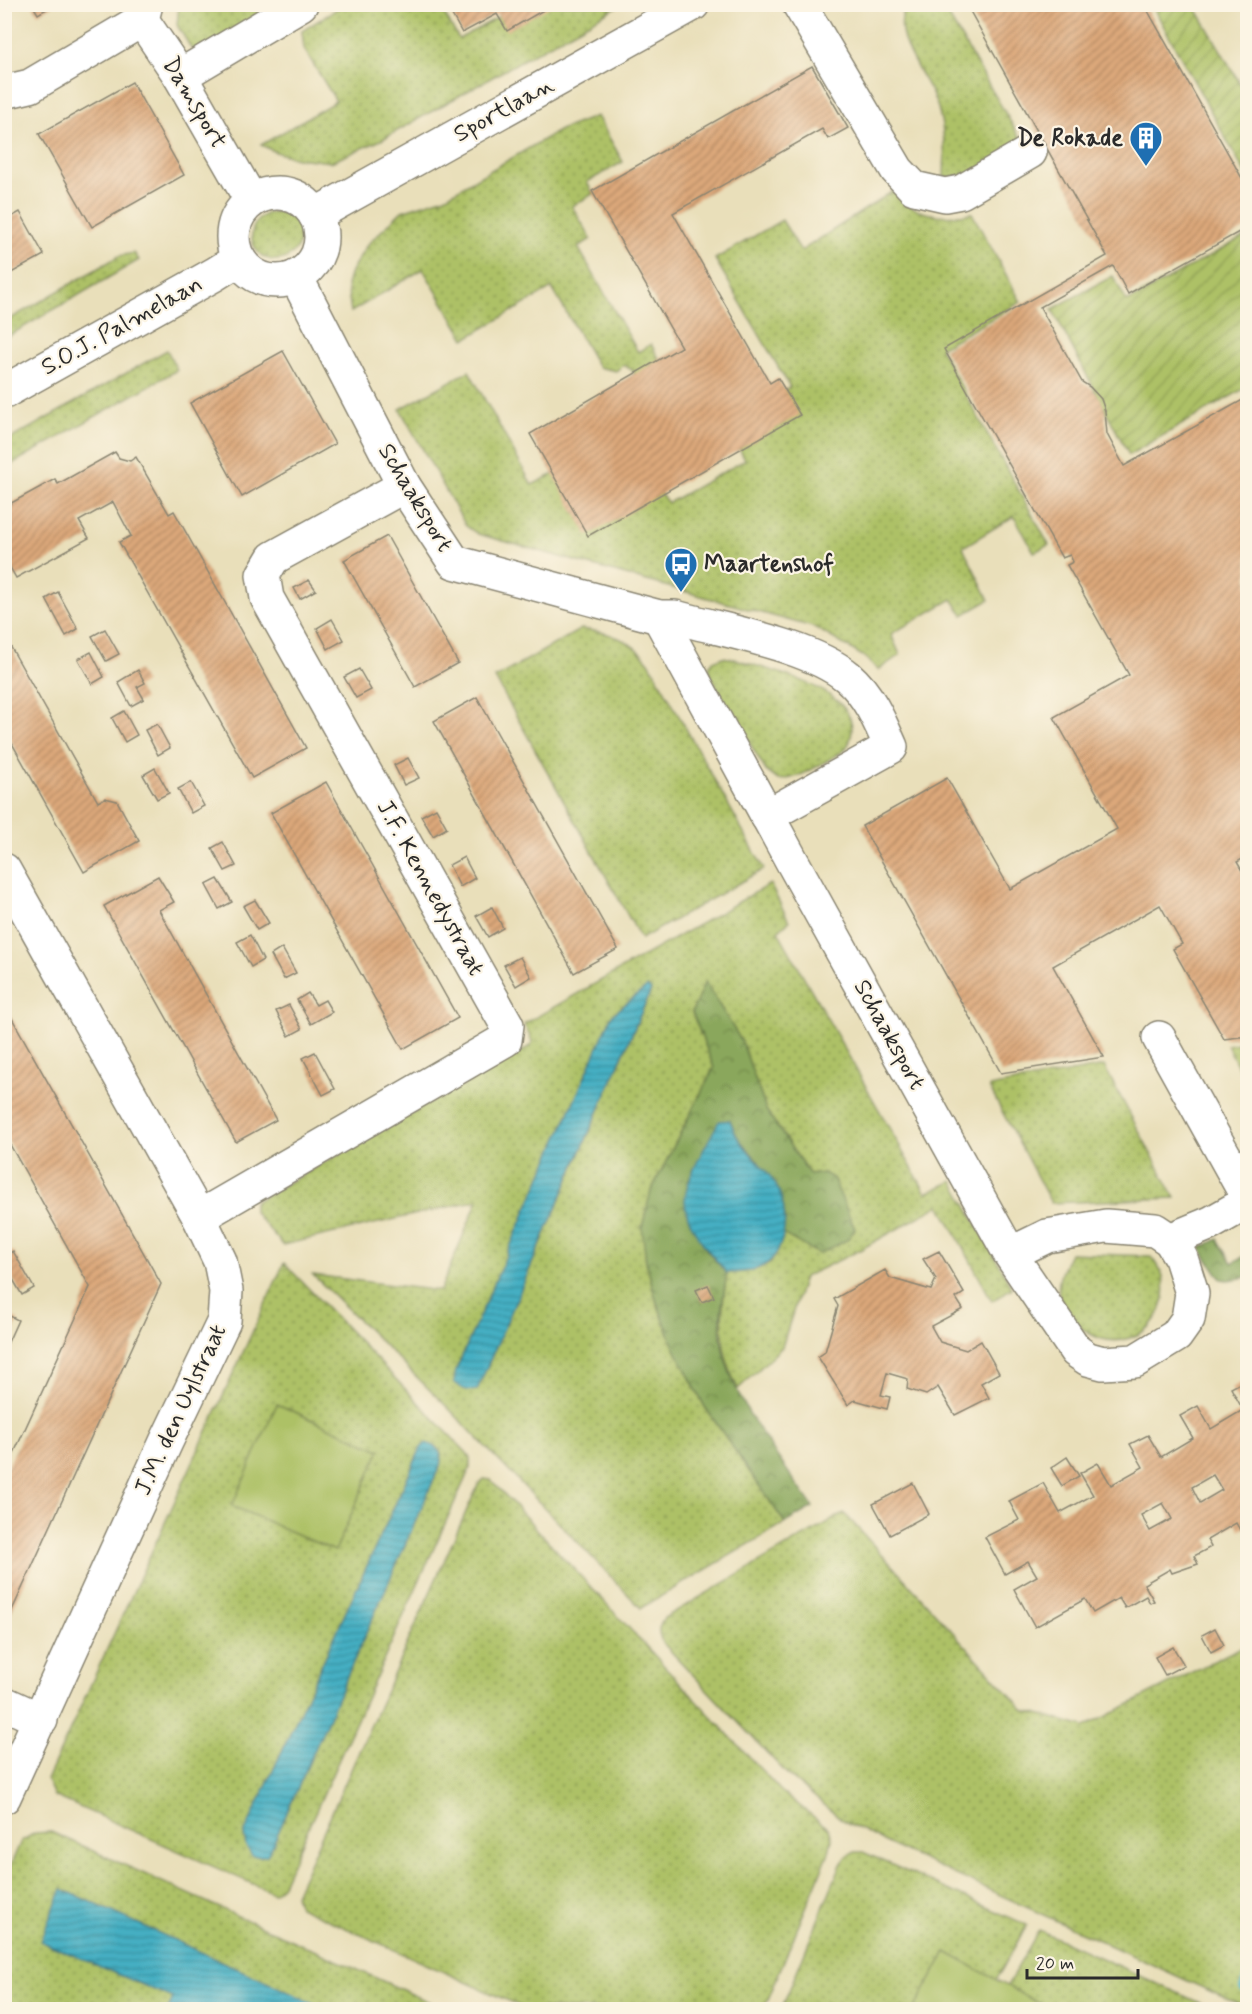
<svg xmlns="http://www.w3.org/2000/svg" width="1252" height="2014" viewBox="0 0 1252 2014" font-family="Mynerve,sans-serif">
  <defs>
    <pattern id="grass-dots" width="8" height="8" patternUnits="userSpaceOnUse" patternTransform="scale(1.5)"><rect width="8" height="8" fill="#adc166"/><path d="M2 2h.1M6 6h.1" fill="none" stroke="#8d9d54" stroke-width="1.8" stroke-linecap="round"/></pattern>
    <pattern id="forest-crowns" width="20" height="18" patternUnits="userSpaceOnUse" patternTransform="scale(1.5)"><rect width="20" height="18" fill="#8aa75b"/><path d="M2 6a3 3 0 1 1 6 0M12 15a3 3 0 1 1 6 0" fill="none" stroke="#71884b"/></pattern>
    <pattern id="garden-furrows" width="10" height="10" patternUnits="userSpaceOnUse" patternTransform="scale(1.5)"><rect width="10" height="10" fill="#adc166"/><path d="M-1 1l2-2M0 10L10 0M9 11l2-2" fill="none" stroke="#8d9d54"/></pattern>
    <pattern id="water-rules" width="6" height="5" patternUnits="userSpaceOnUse" patternTransform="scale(1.5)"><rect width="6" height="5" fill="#44afc3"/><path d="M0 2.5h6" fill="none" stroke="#398f9f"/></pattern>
    <pattern id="building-hatch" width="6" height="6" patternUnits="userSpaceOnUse" patternTransform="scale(1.5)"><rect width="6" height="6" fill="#dca87a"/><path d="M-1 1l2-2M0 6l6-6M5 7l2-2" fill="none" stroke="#b38964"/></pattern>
  </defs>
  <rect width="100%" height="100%" fill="#fcf5e5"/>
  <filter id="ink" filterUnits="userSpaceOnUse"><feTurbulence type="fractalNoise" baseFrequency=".0167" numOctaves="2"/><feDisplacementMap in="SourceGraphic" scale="12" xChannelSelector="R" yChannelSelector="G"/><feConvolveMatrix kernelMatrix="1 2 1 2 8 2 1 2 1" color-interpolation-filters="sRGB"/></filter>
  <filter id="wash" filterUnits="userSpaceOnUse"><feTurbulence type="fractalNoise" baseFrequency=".008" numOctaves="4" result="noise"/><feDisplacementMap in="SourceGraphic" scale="24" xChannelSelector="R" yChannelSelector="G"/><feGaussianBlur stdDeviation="1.35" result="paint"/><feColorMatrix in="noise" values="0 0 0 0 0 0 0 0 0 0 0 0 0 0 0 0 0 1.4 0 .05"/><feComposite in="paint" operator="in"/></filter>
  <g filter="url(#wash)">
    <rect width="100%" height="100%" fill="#e9dfba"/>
    <g fill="url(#grass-dots)" stroke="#6c7648" stroke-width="1.5" fill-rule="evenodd">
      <path d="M179,5H279L198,52L191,48L177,25Z"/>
      <path d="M343,5H439L459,39L520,5H620L381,140L331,162L297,158L278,153L261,145L336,101L304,49L302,31Z"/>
      <path d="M906,5H942L1023,143L975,174L944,178C945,153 945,132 938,108C928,76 888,40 906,5Z"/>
      <path d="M597,116L623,162L587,182L593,194L572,206L591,239L578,247L638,352L651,344L694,423L670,436L632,370L624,365L616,371L598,367L552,288L465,339L423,269L351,312L347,285L351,271L367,245L402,211L445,197L560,130Z"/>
      <path d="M896,189C909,217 945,219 972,213L1021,302L940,348L1049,545L1034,552L1014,516L963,547L989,600L963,615L952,599L891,634L900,655L878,670L866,658L816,628L478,534L466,526L400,409L469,371L532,485L554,474L661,494L668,503L745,460L734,438L747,411L790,387L715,259L782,220L801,251Z"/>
      <circle cx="276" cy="236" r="24"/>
      <path d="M134,253L139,260L5,338V322L119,256Z"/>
      <path d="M167,350L177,370L5,468V442Z"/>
      <path d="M581,629C609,632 631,639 649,662L764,869L641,939L495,678Z"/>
      <path d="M723,657L735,659C767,670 852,687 852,729C851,742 848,749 837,755C817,766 800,779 778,780L766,771L711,677L709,667L713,661Z"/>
      <path d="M770,884L789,921L778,931L926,1193L953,1181L1012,1288L992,1301L940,1205L856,1252L804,1277L782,1347L738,1389C718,1350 720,1315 727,1273C744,1273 769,1270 777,1253C780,1248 781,1240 783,1234L819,1254L824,1173L810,1175L766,1110L742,1042L705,982L692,1012L714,1067L651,1191L646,1261L656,1300L674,1347L705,1407L785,1523L641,1608L451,1411L313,1275L440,1291L478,1200L283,1245L254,1212V1202L531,1046L532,1041L524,1024ZM647,987L651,991L477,1390L455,1382L456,1370L612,1015Z"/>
      <path d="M1247,1041H1248L1247,1084L1227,1045Z"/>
      <path d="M1104,1066L1175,1198L1051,1203L989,1087Z"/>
      <path d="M1070,1253L1151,1256C1175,1281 1166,1323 1133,1337C1100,1350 1066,1324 1059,1293C1056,1280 1065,1264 1070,1253Z"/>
      <path d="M284,1263L467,1453L470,1459V1468L282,1886L273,1893L54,1796L47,1780ZM435,1446L441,1453L442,1461L270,1851L266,1856L246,1846L244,1834L421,1448Z"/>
      <path d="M484,1479L491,1480L781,1791L829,1829L832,1838L829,1852L764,2009H526L299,1907L295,1895L478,1485Z"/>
      <path d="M844,1513L1024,1710L1085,1727L1247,1644V2008L895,1847L844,1821L788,1775L662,1642C658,1632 657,1628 664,1618Z"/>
      <path d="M51,1832L445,2009H326L62,1889L41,1941L174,1998L168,2009L5,2010V1878L21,1841L35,1833Z"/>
      <path d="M853,1852H863L1027,1925L996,1980L946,1952L914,2009L781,2010L841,1864L847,1856Z"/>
      <path d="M1039,1930L1213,2009H1049L1007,1986Z"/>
    </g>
    <g fill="url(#forest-crowns)" stroke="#5a6943" stroke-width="1.5">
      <path d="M705,982L742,1042L766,1110L810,1175L824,1173L833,1178L855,1229L847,1240L819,1254L783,1234L785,1217L758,1161L737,1137L730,1120L704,1151L689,1179L691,1222L706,1249L727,1273C724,1293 719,1316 721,1337C727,1396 780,1459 813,1507L785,1523L705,1407L674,1347L656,1300L646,1261L642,1227L651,1191L714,1068L692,1012Z"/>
      <path d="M1218,1239L1232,1263L1247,1255V1277L1228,1280L1221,1279L1200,1248Z"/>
    </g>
    <g fill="#adc166" stroke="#6c7648" stroke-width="1.5">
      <path d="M277,1404L380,1450L335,1551L232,1506Z"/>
      <path d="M946,1952L1049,2009H914Z"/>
    </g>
    <g fill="url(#garden-furrows)" stroke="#6c7648" stroke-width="1.5">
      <path d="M1152,5H1194L1247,95V177Z"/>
      <path d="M1247,235V387L1129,455L1052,309L1113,276L1127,302Z"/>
    </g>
    <g fill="url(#water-rules)" stroke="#386d77" stroke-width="1.5">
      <path d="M647,987L651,990L477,1390C467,1392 462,1389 454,1382L456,1370L612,1015Z"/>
      <path d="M730,1120C732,1125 734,1131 737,1136C749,1156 770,1170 779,1191C789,1216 787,1256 759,1268C749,1272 738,1273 727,1273C712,1255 685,1226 685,1202C684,1180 709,1141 719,1121Z"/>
      <path d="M426,1443C436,1446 441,1450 442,1461L270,1851L266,1856H252L246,1846L244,1834L421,1448Z"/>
      <path d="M62,1889L326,2009H168L173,1998L40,1941Z"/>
    </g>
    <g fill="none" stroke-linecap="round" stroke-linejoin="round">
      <path stroke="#44afc3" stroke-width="10" d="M1244,1988L1248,1979"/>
    </g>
    <g id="blocks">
      <g fill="url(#building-hatch)" fill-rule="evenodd">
        <path d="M32,4H55L38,14Z"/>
        <path d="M446,4H554L507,31L497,14L462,33Z"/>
        <path d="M966,4H1144L1248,189V227L1128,294L1113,266L1040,307L1082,382L1090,387L1101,399L1105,411L1107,434L1124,466L1248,397V856L1237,862L1248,881V1036L1224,1039L1173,949L1182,944L1160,905L1053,966L1104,1057L1001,1073L862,826L947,778L1010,889L1117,829L1054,717L1129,675L1067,565L1073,562L1070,555L1062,558L944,349L1107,256Z"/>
        <path d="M812,66L848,128L828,139L822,129L673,213L770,383L778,378L800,415L588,536L530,434L681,347L592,191Z"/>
        <path d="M132,82L184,175L92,227L39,134Z"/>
        <path d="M20,212L44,255L4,277V221Z"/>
        <path d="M283,351L335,444L242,497L190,403Z"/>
        <path d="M115,452L119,458L130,461L136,457L169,514L174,511L306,748L252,778L119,542L131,536L113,502L79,521L89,538L16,578L7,562L4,563V507L55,479L58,484Z"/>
        <path d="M387,536L458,663L415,687L344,560Z"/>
        <path d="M309,580L316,590L300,599L294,588Z"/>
        <path d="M58,592L78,629L66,636L46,599Z"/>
        <path d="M332,619L344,640L328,649L317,628Z"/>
        <path d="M105,629L119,654L106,661L92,636Z"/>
        <path d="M4,635L98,802L105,798L117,801L139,841L84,872L4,729Z"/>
        <path d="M91,652L104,677L92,684L78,659Z"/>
        <path d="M359,669L371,690L356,698L344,677Z"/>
        <path d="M138,670L145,683L137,687L144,699L131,706L118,682Z"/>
        <path d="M477,697L618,949L574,973L434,721Z"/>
        <path d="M124,711L137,735L125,742L112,718Z"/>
        <path d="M157,724L170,748L158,755L145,730Z"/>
        <path d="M408,758L419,778L404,785L394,765Z"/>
        <path d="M155,768L169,793L157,799L143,775Z"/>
        <path d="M191,782L204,806L191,813L178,789Z"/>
        <path d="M326,782L458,1018L403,1049L271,813Z"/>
        <path d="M436,808L447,828L433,836L421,816Z"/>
        <path d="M223,842L236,866L225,871L212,848Z"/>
        <path d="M464,857L475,878L460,887L449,865Z"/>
        <path d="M158,876L174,902L159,910L276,1120L236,1142L104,906Z"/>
        <path d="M218,879L232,902L219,909L206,885Z"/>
        <path d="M255,900L269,923L257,930L243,906Z"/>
        <path d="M492,907L503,928L488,937L476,916Z"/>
        <path d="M250,935L263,960L251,967L237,942Z"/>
        <path d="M282,948L296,973L284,979L271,955Z"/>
        <path d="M520,957L531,977L516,986L504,965Z"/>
        <path d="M308,993L316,1005L325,1000L332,1012L311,1024L297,1000Z"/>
        <path d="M4,1004L161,1284L4,1628V1475L90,1287L4,1134Z"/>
        <path d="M289,1005L302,1029L289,1036L276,1011Z"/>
        <path d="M315,1052L335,1089L323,1095L303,1058Z"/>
        <path d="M13,1251L34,1288L22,1295L4,1264V1256Z"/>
        <path d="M939,1251L964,1293L956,1298L963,1309L931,1326L940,1342L966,1350L981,1341L999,1373L981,1383L989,1398L955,1415L938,1387L926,1395L907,1389L908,1379L887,1373L881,1395L890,1397L887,1409L855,1400L848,1405L818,1357L825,1352L838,1306L834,1299L885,1270L890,1278L931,1290L936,1279L923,1259Z"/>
        <path d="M708,1285L714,1297L702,1302L696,1290Z"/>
        <path d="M6,1314L18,1320L4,1351V1316Z"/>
        <path d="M1248,1379V1456L1242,1459L1248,1470V1526L1240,1530L1236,1523L1207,1540L1211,1547L1194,1556L1198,1564L1172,1573L1170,1569L1144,1584L1154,1601L1150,1603L1146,1596L1125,1608L1119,1598L1093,1613L1085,1599L1035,1627L1014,1589L1037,1576L1028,1561L1005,1574L985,1537L1019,1520L1009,1501L1043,1483L1060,1513L1093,1495L1080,1473L1098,1463L1111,1485L1143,1467L1130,1444L1148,1435L1161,1457L1193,1438L1180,1416L1198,1406L1211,1429L1243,1410L1231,1388ZM1213,1475L1222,1490L1200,1503L1192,1487ZM1163,1503L1172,1519L1150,1531L1141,1515Z"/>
        <path d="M1067,1457L1079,1476L1062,1486L1051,1468Z"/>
        <path d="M913,1483L929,1514L890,1535L873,1504Z"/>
        <path d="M1215,1628L1224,1645L1211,1652L1202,1635Z"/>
        <path d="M1173,1647L1184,1665L1165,1675L1155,1657Z"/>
      </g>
    </g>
  </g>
  <g filter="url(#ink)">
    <use href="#blocks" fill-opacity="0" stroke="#8a8572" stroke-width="1.5"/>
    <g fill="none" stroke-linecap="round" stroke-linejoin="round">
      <defs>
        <g id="minor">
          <path d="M146,4L142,20L180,76L251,200"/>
          <path d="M799,4L897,170L914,188L945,195L961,192L1030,152"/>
          <path d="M180,76L301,4"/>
          <path d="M4,92L30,86L142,20"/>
          <circle cx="277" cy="237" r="44"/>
          <path d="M315,215L693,4"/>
          <path d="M296,277L404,486L454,562L659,617H675C725,631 809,645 848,677C869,695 880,722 891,747L767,816"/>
          <path d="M4,392L215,274L239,259"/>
          <path d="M659,617L793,863L1010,1254L1076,1351L1088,1359L1103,1363L1135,1361L1176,1336L1188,1319L1192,1293L1181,1258L1170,1240L1155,1230L1106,1226L1047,1236L1010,1254"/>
          <path d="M4,870L199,1217L220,1261L226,1291L224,1321L166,1442L4,1797"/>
          <path d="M1159,1038L1248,1198"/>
          <path d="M199,1217L505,1040L507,1025L267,598L263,575L273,558L404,486"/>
          <path d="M1170,1240L1211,1223L1248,1202"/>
          <path d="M4,1703L41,1720"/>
        </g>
      </defs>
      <use href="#minor" stroke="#8a8572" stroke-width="36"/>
      <use href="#minor" stroke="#fff" stroke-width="33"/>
    </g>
  </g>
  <defs>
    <symbol id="building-pin" viewBox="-11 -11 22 30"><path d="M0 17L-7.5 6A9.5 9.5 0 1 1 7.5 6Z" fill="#1f6fb2" stroke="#fcf5e5"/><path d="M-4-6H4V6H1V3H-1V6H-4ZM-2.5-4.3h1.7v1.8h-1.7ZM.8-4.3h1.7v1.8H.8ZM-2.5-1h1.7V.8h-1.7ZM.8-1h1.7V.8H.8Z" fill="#fff"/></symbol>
    <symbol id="bus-pin" viewBox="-11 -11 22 30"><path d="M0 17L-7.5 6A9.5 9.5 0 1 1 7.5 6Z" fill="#1f6fb2" stroke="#fcf5e5"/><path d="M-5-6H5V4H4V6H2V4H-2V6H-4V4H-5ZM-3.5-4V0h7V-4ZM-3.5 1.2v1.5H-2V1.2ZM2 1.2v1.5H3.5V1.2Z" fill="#fff"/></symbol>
  </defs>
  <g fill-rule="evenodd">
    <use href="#building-pin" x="1127" y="119" width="38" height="52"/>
    <use href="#bus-pin" x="662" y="545" width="38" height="52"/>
  </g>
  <g text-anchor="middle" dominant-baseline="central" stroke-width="4.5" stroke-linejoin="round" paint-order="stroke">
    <g font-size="24" fill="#2b2b2b" stroke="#fcf5e5">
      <text transform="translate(194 103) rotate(59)">Damsport</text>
      <text transform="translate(504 110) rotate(-29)">Sportlaan</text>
      <text transform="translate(122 326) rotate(-29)">S.O.J. Palmelaan</text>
      <text transform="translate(415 498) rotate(59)">Schaaksport</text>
      <text transform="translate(430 888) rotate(61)">J.F. Kennedystraat</text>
      <text transform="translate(889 1035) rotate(61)">Schaaksport</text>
      <text transform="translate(181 1410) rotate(-65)">J.M. den Uylstraat</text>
    </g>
    <g font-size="24" font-weight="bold" fill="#2b2b2b" stroke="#fcf5e5" text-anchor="end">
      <text x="1123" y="138">De Rokade</text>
      <text x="704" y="564" text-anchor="start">Maartenshof</text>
    </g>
  </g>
  <rect width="1252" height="2014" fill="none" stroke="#fcf5e5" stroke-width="24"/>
  <path d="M1027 1969v9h111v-9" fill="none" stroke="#2b2b2b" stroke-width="3"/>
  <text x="1036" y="1969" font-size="18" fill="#2b2b2b" stroke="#fcf5e5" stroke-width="4.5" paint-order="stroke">20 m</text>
</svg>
